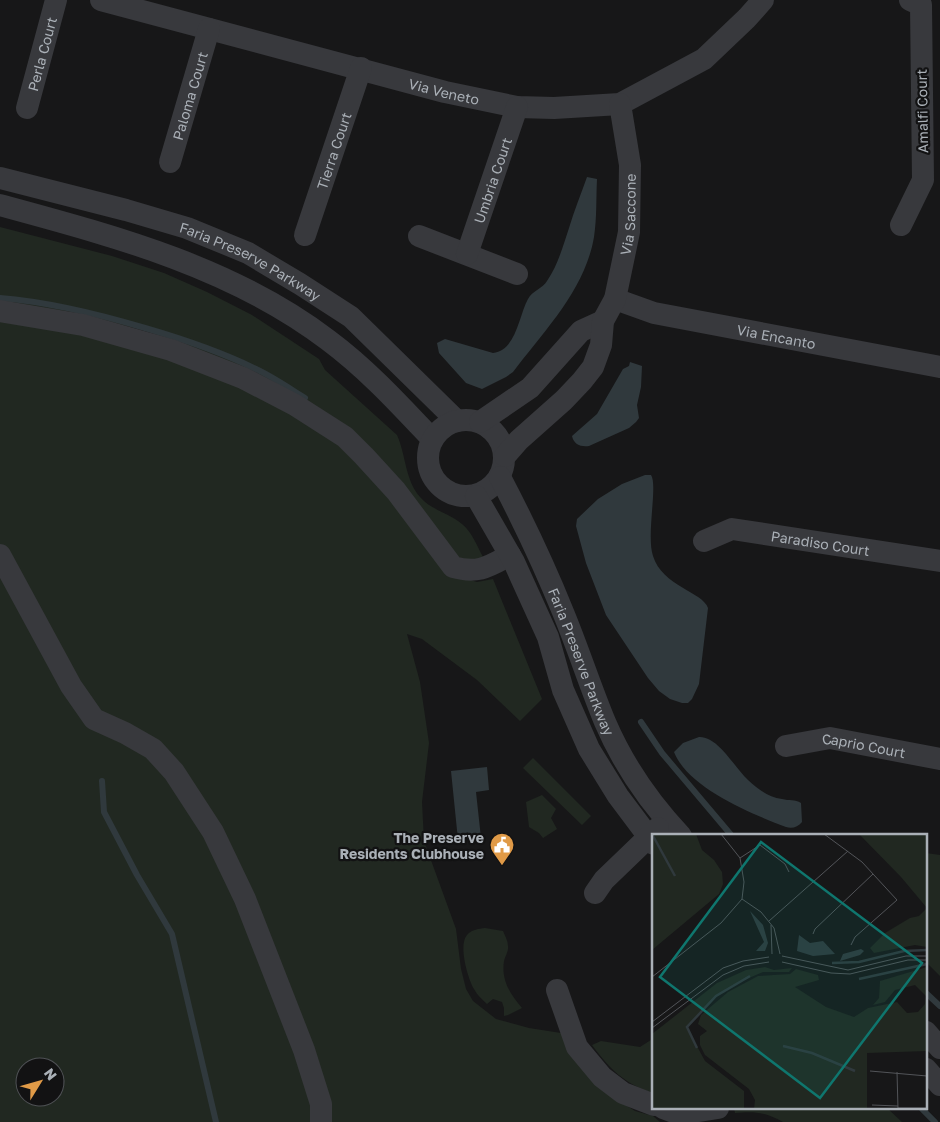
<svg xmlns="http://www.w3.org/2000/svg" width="940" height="1122" viewBox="0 0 940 1122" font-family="'Golos Text',sans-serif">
  <rect width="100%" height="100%" fill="#171718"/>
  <g fill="#212821" fill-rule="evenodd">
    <path d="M0,227L112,256L164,273L207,292L252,315L319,359L325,370L397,435C406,455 405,480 420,497C431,510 449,513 462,524C472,532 477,546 483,557L475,562L457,559L398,477L218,359L146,331L70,312L0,304Z"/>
    <path d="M0,317L87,333L213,372L331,434L464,578L477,582L493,579L542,699L520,721L477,680L422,639L407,634L420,682L429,743L422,802L424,841L456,929L461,969L466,989L473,1001L496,1019L529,1028L561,1033L610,1095L635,1111L653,1116L660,1122H0ZM25,1067H55V1097H25Z"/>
    <path d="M533,758L591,816L582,825L523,768Z"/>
    <path d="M542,795L556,809L551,818L557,829L543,838L539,833L529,827L526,802Z"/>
    <path d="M926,853L940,855V976L926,962Z"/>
    <path d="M485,928L503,931C505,936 508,941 508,946C509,951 505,956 504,961C501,980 510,994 522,1008L508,1015L504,1016V1008L502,1002L493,999L487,1004C482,999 477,995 474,989C468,979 458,945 467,935C472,929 479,929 485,928Z"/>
    <path d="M654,1038V1093C625,1085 609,1068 592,1045L601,1041L640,1047Z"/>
    <path d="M734,1108H887L902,1122H783C766,1112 754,1111 735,1113Z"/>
  </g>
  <g fill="#30393d">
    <path d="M587,177L597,179C596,198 597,218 594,237C585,290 544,331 513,372L506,377L482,389L466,383L439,353L437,343L445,339L493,353C516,351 519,315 528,299C532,291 543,288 547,281C558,265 563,246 569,228C574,211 581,194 587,177Z"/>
    <path d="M630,362L642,366L641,387L637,405L639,418L636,422L629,428L589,446C581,447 574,445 572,436L597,414L623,369L629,366Z"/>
    <path d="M645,475H651C658,485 646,535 653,556C662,586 703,592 708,608L699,684L692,699L688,703H682L670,699L659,691L648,678L606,615L586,563L576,526L577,519L598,499L622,484Z"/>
    <path d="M699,737C718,736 734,767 748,780C758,789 768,797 782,799C789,801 795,799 801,803L802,822C798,827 792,829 786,827C752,814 688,788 674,752L683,743Z"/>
    <path d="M487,767L489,790L476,792L481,838L458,840L451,771Z"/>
  </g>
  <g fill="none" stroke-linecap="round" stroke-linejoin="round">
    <g stroke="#30393d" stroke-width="6">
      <path d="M0,298C50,302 98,314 145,328C183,339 221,352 256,369C273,377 289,388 305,398"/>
      <path d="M641,722L662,753L732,836"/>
      <path d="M102,781L104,812L137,875L172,934L216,1122"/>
      <path d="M926,993L940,1006"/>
      <path d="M921,1108L935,1122"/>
    </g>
    <g stroke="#38393d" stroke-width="22">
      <path id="s1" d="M101,0L445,92L517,107L554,108L620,104L704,59L747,18L763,0"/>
      <path id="s2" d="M27,108L56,0"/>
      <path id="s3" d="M170,162L209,29"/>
      <path id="s4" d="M0,178L126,210L187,228L248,253L300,284L351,317L457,421"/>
      <path d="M0,205C114,236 232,267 328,340C367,369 399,404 432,439"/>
      <path d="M901,225L923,180L921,5L910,0"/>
      <path id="s5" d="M305,235L361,68"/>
      <path d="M419,236L517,274"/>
      <path id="s6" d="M467,254L517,107"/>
      <path id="s7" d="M615,299L654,313L940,367"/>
      <path d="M0,311L83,325L171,350L243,378L295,405L345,437L364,456L396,491L453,567C478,574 488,567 510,555"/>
      <circle cx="466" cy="458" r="38"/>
      <path d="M480,422L530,388L581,331L603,321"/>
      <path id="s8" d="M505,456L519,440L564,400L582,381L593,367L601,345L603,321L615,299L629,232L630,165L620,104"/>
      <path id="s9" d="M500,477C523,521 544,565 563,612C578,648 590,686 605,722C623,764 650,803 681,836"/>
      <path d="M476,496L514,562L548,637L563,690L589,749L618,796L654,844"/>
      <path id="s10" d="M704,541L732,529L940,561"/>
      <path d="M0,555L71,686L94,719L125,733L153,749L174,772L213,832L245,899L304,1050L321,1104V1122"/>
      <path id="s11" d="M786,746L830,738L940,759"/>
      <path d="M595,893L604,880L658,828"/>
      <path d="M557,990L577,1047L602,1077L623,1093L654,1105"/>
      <path d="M926,1032L940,1048"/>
      <path d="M926,1069L940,1085"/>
      <path d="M663,1108L679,1114L718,1108"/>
    </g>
  </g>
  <defs>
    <symbol id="civic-pin" viewBox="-11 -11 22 30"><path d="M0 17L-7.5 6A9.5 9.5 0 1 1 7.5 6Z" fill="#e09a47" stroke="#121213"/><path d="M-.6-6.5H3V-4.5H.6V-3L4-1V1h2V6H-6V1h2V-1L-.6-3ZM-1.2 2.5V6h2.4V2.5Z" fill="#fff"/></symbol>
  </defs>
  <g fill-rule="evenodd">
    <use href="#civic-pin" x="488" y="831" width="28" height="38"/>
  </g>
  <g text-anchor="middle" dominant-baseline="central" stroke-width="4.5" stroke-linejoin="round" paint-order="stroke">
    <g font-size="14" fill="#aab0b7" stroke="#121213">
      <text stroke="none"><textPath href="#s2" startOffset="56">Perla Court</textPath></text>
      <text stroke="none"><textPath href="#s1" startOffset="355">Via Veneto</textPath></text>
      <text stroke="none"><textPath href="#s3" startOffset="69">Paloma Court</textPath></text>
      <text transform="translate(922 111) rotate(-91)">Amalfi Court</text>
      <text stroke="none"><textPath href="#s5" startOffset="89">Tierra Court</textPath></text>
      <text stroke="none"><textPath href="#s6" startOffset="78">Umbria Court</textPath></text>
      <text stroke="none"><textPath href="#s8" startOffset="284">Via Saccone</textPath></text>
      <text stroke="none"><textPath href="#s4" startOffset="265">Faria Preserve Parkway</textPath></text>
      <text stroke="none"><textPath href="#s7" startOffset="166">Via Encanto</textPath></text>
      <text stroke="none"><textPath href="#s10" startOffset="120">Paradiso Court</textPath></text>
      <text stroke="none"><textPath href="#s9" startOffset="202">Faria Preserve Parkway</textPath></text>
      <text stroke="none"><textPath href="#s11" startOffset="79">Caprio Court</textPath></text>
    </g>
    <g font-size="14" font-weight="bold" fill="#aab0b7" stroke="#121213" text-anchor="end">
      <text x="484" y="837">The Preserve<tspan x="484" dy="16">Residents Clubhouse</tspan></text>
    </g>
  </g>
  <g transform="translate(652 834)">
    <rect width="275" height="275" fill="#171718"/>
    <path d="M0,0H44L50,16L62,26L70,38L71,50L67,60L0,116ZM207,0H275V74L249,43ZM275,74V113L263,111L222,119L218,114L233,99L258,84L267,82ZM113,133L122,136L140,134L137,138H111L83,150L60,166L35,194L53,227L92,257V275H0V200L65,149L94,136ZM275,133V217L215,219V275H102L103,266L97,255L53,221L48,211V202L55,197L46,190L49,181L76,158L106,142L138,140L144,135L166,141L167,146L143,153L174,173L202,183L216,174L245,168L255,179L266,178L273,170L274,162L263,151L243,156L233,168L221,171L227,164L228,147Z" fill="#212821"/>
    <path d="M98,77L111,91L116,109L113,117H104L112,108ZM147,101L158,109L171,107L183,120L161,122L145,117ZM209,115L212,117L208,121L188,127L191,120Z" fill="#30393d"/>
    <path fill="none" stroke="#30393d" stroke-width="2.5" d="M0,0L23,42M180,129L207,128L252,117L275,116M207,145L275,130M131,212L160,219L203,237M45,214L35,193L64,162L98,142"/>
    <path fill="none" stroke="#525458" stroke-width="1" d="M172,0L210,28L245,66L203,103L199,111M88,24L108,11L133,30L137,38M90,65L109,78L122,94L128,120M117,87L196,17M119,91L120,120M161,100L163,95L221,40M130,122L196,136L254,122H275M130,128L179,139L198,140L256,126H275M0,143L69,89L90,65L92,48L88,24L69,0M0,188L71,134L91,127L117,123M0,194L71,141L92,132L117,128M218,237L275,242M245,238L246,275M220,271L246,272M246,274H275"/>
    <path fill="#0f766e" fill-opacity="0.15" stroke="#0f766e" stroke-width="2.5" d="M109,8L270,129L168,264L8,143Z"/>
    <rect width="275" height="275" fill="none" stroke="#aab0b7" stroke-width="2.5"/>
  </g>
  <g transform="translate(40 1082) rotate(53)"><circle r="24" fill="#121213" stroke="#4f5155"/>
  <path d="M0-4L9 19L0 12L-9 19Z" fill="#e09a47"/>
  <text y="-8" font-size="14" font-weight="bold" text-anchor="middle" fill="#aab0b7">N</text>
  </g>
</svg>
